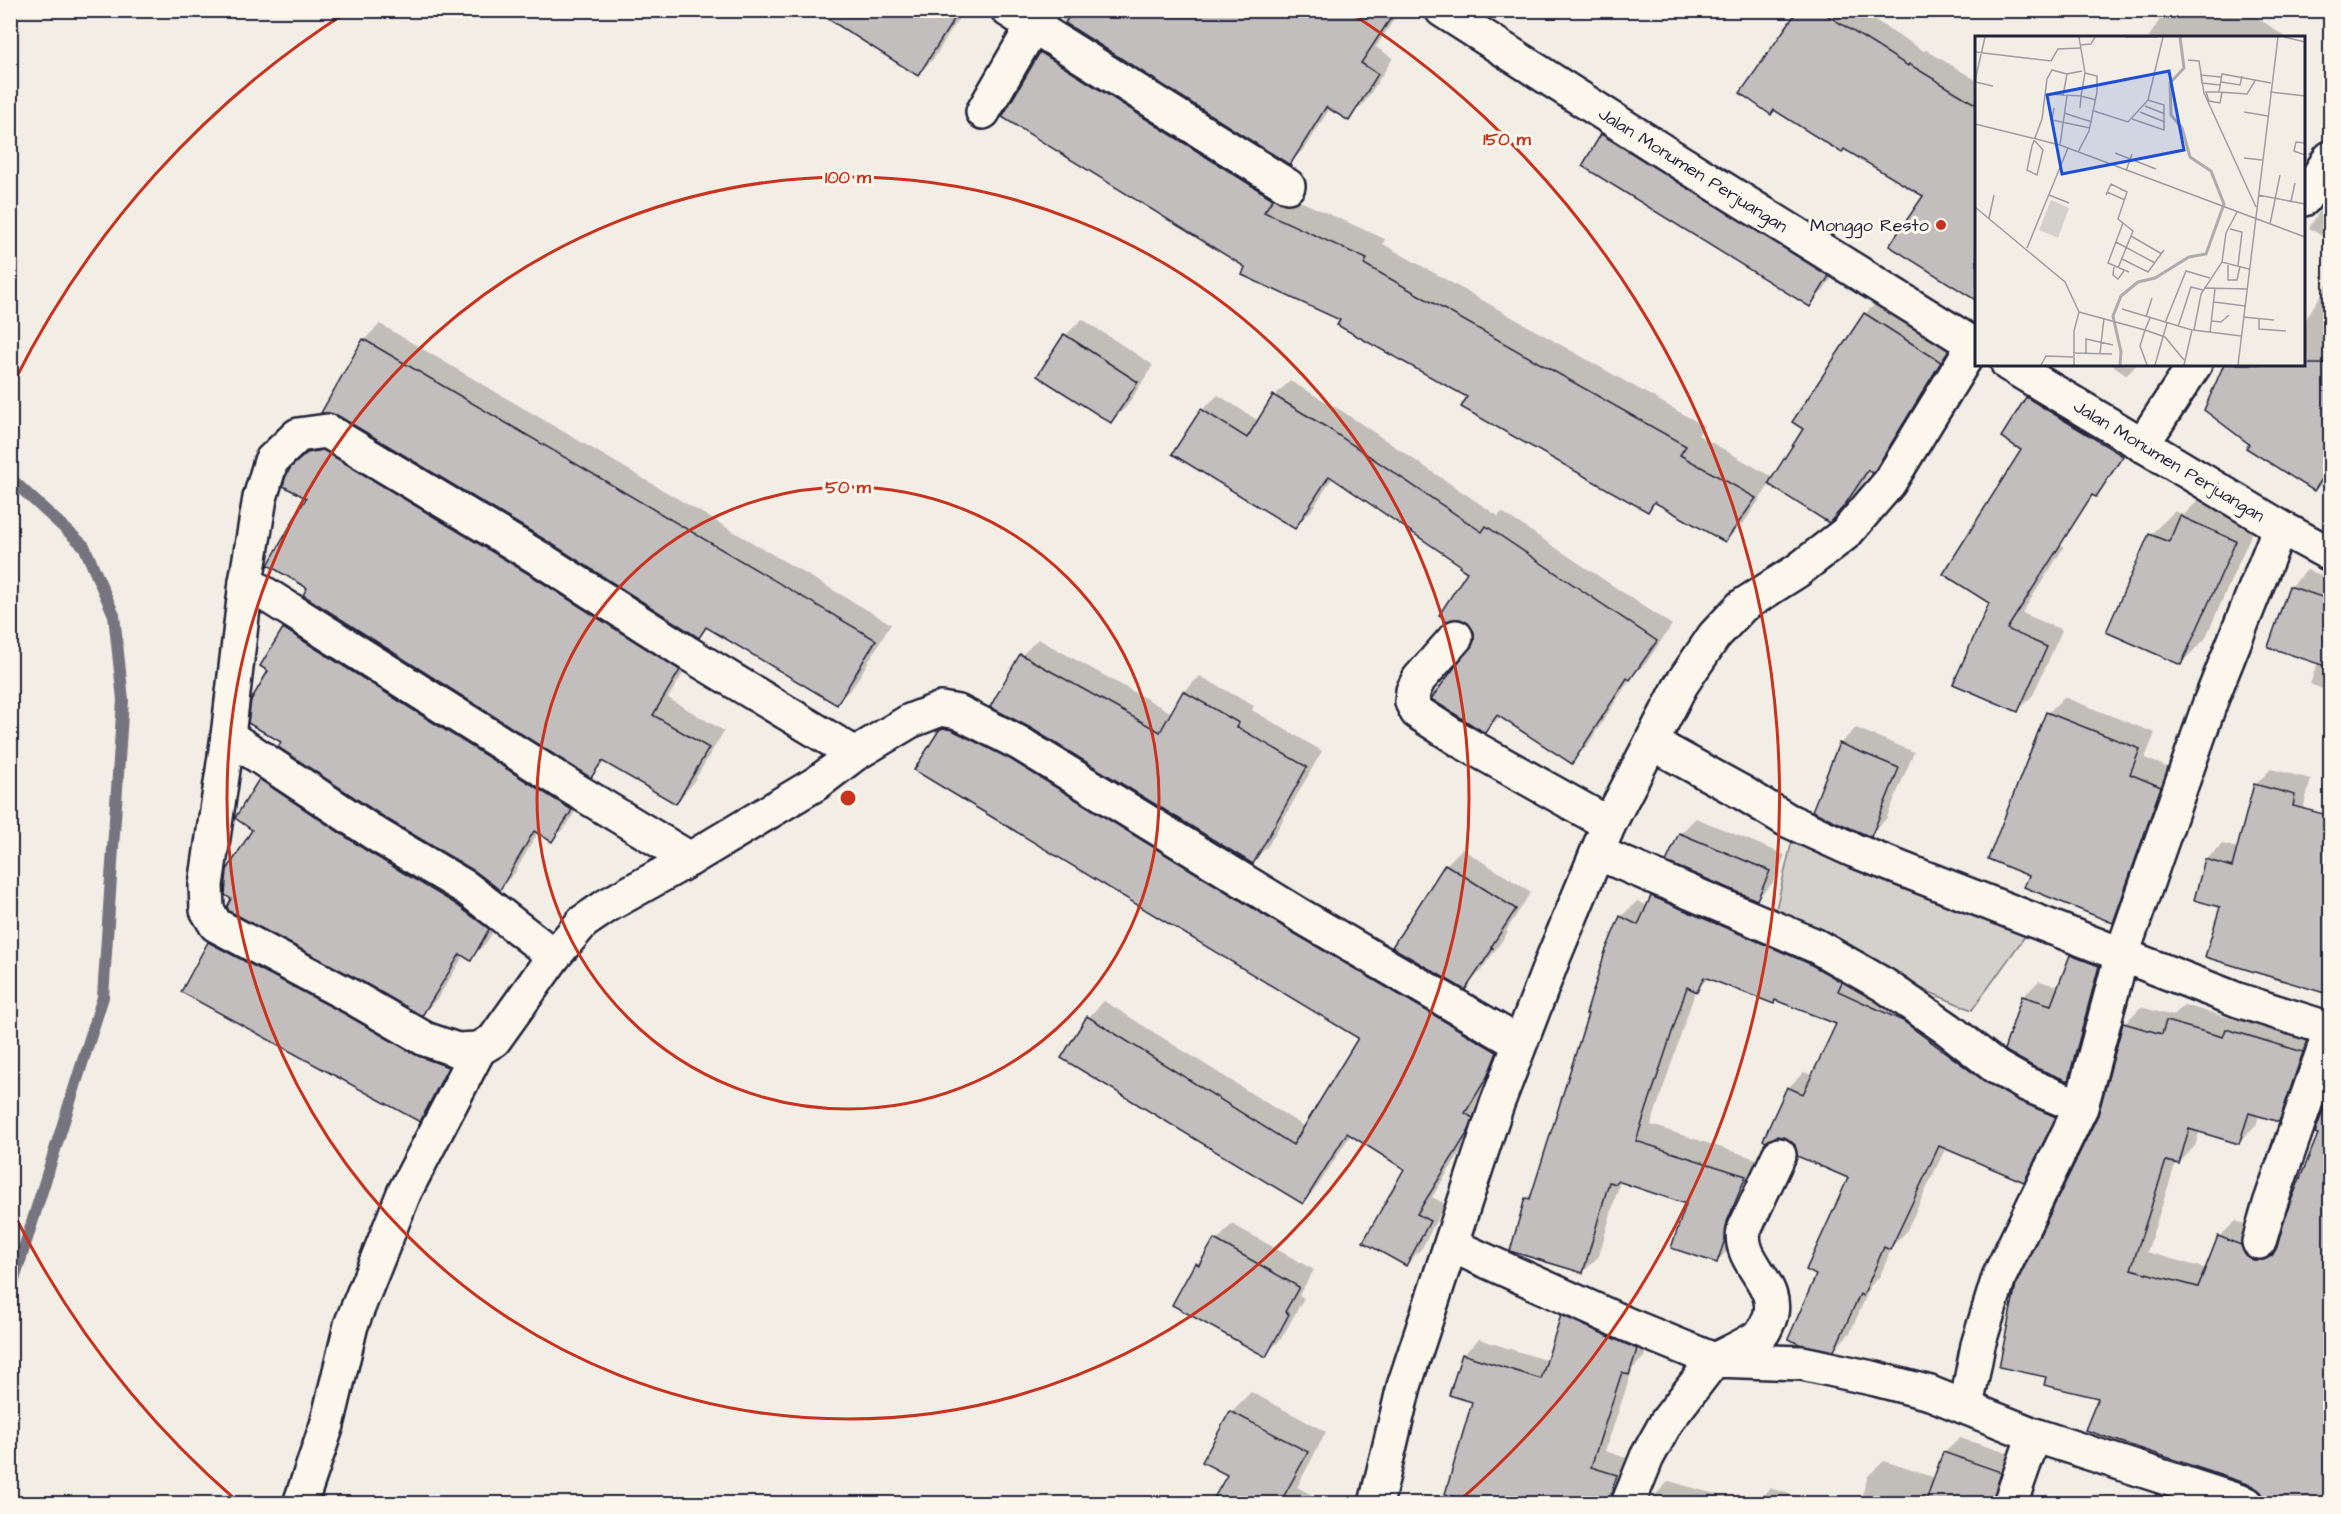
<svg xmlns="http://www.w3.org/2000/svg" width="2341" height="1514" viewBox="0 0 2341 1514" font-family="'Architects Daughter',sans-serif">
  <rect width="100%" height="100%" fill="#f2eee5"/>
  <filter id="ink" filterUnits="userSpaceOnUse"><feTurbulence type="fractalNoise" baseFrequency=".0167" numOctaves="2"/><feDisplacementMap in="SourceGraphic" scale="12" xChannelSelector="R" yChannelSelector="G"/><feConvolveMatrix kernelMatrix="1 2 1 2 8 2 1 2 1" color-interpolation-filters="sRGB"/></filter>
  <g filter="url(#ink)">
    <path fill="#d4d1cc" stroke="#7b7a84" stroke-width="1.5" d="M1794,832L2033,925L1972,1010L1772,926Z"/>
    <g fill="#0003" fill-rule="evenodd">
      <path d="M818,10H964L934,58L918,74Z"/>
      <path d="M1061,10H1400L1376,47L1393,58L1364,103L1348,119L1330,108L1306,147L1290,163L1062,20L1065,14Z"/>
      <path d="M1800,10H1859L1924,51L1926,50L1976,80V299L1891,246L1925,196Z"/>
      <path d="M2166,10H2246L2287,38H2148Z"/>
      <path d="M1060,34L1282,193L1385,239L1383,244L1704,426L1698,435L1774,478L1805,429L1865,314L1881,298L1956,345L1890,454L1871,471L1860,488L1828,521L1770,484L1745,521L1725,540L1656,502L1648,510L1469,396L1342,319L1247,267L1041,53Z"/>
      <path d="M1618,120L1843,261L1824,290L1809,305L1603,135Z"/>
      <path d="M2330,195V241L2309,228Z"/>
      <path d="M2330,280V492L2318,484L2304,364V322Z"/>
      <path d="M1082,319L1153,365L1127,406L1111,422L1039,376L1066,335Z"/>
      <path d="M380,324L891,624L853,687L837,703L708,627L699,636L364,340Z"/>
      <path d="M2111,364H2137L2127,375Z"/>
      <path d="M1290,381L1342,411L1498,516L1502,512L1672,625L1646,663L1632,676L1587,746L1572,762L1501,716L1485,731L1469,572L1462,565L1333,477L1311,511L1295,527L1202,410L1218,395L1259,421L1274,396Z"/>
      <path d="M2043,382L2110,422L2039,530L2064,547L2022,613L2062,630L2033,695L2017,711L1991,602L2023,449L2003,436L2027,398Z"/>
      <path d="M324,437L695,654L668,698L724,731L691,786L675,802L606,761L591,776L309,588L308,498L293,468Z"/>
      <path d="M2205,493L2259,517L2205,639L2181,663L2108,631L2151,534L2175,511L2184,515Z"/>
      <path d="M2307,570L2330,578V692L2310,684L2318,662L2291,587Z"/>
      <path d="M299,614L585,795L567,825L552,840L538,832L514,874L499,888L476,870L283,742L271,671L263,666L285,629Z"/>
      <path d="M1038,639L1172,713L1184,692L1200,676L1254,706L1252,710L1322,751L1268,846L1252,862L1029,726L992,707L1022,655Z"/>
      <path d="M2064,697L2155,733L2145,758L2176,771L2129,905L2113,921L2031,875L2048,713Z"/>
      <path d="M956,715L1512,1036L1503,1059L1480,1097L1488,1102L1484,1114L1432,1197L1445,1204L1422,1248L1406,1264V1168L1351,1134L1318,1186L1303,1202L1063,1057L1089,1017L1104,1001L1305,1127L1360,1037L940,731Z"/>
      <path d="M1856,728L1914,752L1886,819L1870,835L1840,744Z"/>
      <path d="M276,764L504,913L486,943L470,959L464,955L438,998L422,1014L254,829L260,780Z"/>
      <path d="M2271,769L2311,779L2265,953L2222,906L2206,860L2222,844L2238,848L2255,785Z"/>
      <path d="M1696,818L1785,855L1773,883L1756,899L1680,834Z"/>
      <path d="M1462,849L1531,892L1506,931L1508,932L1480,972L1464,988L1394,947L1446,865Z"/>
      <path d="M1668,881L2070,1100L2040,1164L2024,1180L1946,1147L1906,1232L1893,1245L1879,1278L1871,1285L1850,1333L1834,1349L1818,1274L1850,1177L1788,1088L1804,1072L1814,1076L1838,1023L1777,999L1774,1002L1710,977L1696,989L1651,1125L1760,1160L1733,1245L1717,1261L1688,1203L1620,1181L1599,1256L1583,1272L1526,1198L1535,1190L1621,917L1637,901L1648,906L1652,897Z"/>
      <path d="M225,927L463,1051L436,1104L420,1120L209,943Z"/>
      <path d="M2087,939L2115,950L2084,1064L2068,1080L2023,997L2039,981L2059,987L2071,955Z"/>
      <path d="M2184,1005L2237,1020L2244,1013L2319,1036L2295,1104L2278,1120L2259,1114L2256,1126L2239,1142L2200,1130L2195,1146L2179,1163L2176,1162L2147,1252L2207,1269L2219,1237L2236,1221L2257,1229L2271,1244H2279L2320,1133L2330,1092V1299L2322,1319L2330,1323V1504H2267L2262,1491L2100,1397L2099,1115L2124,1024L2141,1007L2173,1016Z"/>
      <path d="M1232,1224L1314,1270L1299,1295L1304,1298L1281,1339L1265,1355L1196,1264Z"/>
      <path d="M1578,1301L1652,1333L1644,1357L1633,1368L1605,1451L1632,1460L1634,1504H1436L1440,1499L1445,1500L1474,1401L1463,1355L1479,1339L1548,1361L1563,1316Z"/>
      <path d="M1251,1392L1326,1432L1297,1487L1318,1498L1316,1504H1213L1229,1474L1231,1412Z"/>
      <path d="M1960,1438L2016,1456L2001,1504H1859L1868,1476L1884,1461L1936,1478L1944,1453ZM1951,1454L2009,1473L2008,1476L1951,1457Z"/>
      <path d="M2174,1478L2252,1504H2155L2158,1495Z"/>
      <path d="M1669,1481L1750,1504H1649L1653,1497Z"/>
      <path d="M1770,1488L1823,1504H1755Z"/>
    </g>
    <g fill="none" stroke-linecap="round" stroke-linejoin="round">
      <path stroke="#76747f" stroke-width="12" d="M10,478L84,546L114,615L123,700L103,997L13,1283L10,1285"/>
    </g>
    <g fill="#c2bebe" stroke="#22223b" stroke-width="1.5">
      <path d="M814,10H960L918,76Z"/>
      <path d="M1073,10H1396L1361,63L1378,74L1349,121L1326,107L1290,165L1065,23Z"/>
      <path d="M1798,10H1819L1908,66L1909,64L1977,105V301L1889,246L1923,196L1844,149L1842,153L1774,110L1771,115L1740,93Z"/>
      <path d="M1040,52L1273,199L1264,212L1367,259L1364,264L1686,446L1680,455L1756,498L1725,542L1654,502L1648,512L1461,407L1467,397L1337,325L1340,320L1242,275L1245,267L1002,117Z"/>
      <path d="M1601,134L1829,276L1810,307L1582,166Z"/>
      <path d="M1864,313L1941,362L1874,472L1872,473L1868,470L1844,506L1829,523L1768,484L1803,429L1792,422Z"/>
      <path d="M1064,334L1138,382L1111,423L1037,376Z"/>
      <path d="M363,339L876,640L837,705L706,627L699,638L552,544L337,415L321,413Z"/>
      <path d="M2224,364H2331V466L2314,491L2246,448L2249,444L2204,410Z"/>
      <path d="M1273,395L1326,427L1482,532L1486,526L1657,641L1630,680L1627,678L1572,764L1497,715L1485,733L1431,699L1474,641V632L1468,623L1459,619L1448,621L1439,615L1467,572L1459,567L1460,565L1329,476L1295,529L1172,454L1201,409L1247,438Z"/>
      <path d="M2026,397L2123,456L2096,497L2092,495L2007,629L2047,647L2018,712L1953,684L1989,603L1943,574L2021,450L2001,437Z"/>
      <path d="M323,450L532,576L680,670L653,715L709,748L676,804L602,761L591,778L303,595L307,588L268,565L306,498L283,486L285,478L291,467L307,453Z"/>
      <path d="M2180,516L2236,541L2181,665L2106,632L2149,534L2169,542Z"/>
      <path d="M2289,586L2331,600V668L2268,647Z"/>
      <path d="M283,628L572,810L552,842L534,831L500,890L475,871L387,819L278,747L281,742L248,723L251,700L268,671L260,666Z"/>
      <path d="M1020,654L1160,732L1183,691L1239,723L1237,727L1307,767L1253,864L1029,727L990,707Z"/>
      <path d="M2046,712L2140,749L2130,774L2161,787L2113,923L2024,887L2029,876L1988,859Z"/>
      <path d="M943,728L952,730L1010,759L1292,932L1497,1052L1487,1077L1465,1113L1473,1118L1468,1132L1417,1214L1430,1221L1406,1266L1363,1242L1404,1169L1347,1133L1303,1204L1061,1058L1087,1016L1293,1145L1358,1038L914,770L939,730Z"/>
      <path d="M1839,743L1899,768L1871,837L1812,811Z"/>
      <path d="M259,779L367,851L454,903L489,929L471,961L460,954L422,1016L363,982L229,911L227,907L231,899L225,895L227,870L252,830L235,818Z"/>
      <path d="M2254,784L2295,795L2293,806L2331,816V995L2205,957L2220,907L2194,900L2205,859L2232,867Z"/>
      <path d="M1679,833L1770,871L1757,900L1666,862Z"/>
      <path d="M1445,864L1516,909L1491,947L1493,948L1465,990L1392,947Z"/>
      <path d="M1651,896L1808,963L1842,982L1838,991L1903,1021L1987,1083L2019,1101L2056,1117L2024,1182L1939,1146L1890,1250L1884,1247L1863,1296L1860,1294L1834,1351L1799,1344L1788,1339L1816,1275L1806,1270L1848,1178L1797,1156L1795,1145L1786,1138L1777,1136L1766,1142L1763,1140L1787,1087L1803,1094L1836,1024L1775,1000L1774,1004L1704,977L1697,992L1687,987L1636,1141L1746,1176L1727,1222L1725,1239L1717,1263L1671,1248L1686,1204L1617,1181L1616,1184L1609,1182L1583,1273L1510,1251L1525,1198L1530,1199L1588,1014H1586L1605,952L1620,916L1638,925Z"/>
      <path d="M208,942L345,1014L416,1055L448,1067L420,1122L181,992Z"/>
      <path d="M2070,955L2099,966L2068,1081L2034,1067L2004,1050L2022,996L2051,1005Z"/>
      <path d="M2166,1021L2223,1037L2226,1029L2303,1052L2279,1122L2249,1113L2239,1144L2189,1129L2179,1164L2166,1161L2131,1269L2198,1287L2218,1236L2241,1245L2245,1255L2253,1260H2263L2272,1256L2277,1247L2287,1211L2318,1134L2315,1133L2331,1088L2330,1479L2321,1503H2265L2261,1492L2253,1486L2085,1430L2098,1398L2044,1385L2046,1377L1999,1367L2016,1284L2098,1115L2123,1023L2162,1034Z"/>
      <path d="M1214,1239L1299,1287L1285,1312L1289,1314L1266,1357L1172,1305L1195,1263L1199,1265Z"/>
      <path d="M1561,1315L1637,1349L1629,1375L1622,1372L1591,1467L1617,1475L1608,1503H1476L1445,1494L1472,1402L1449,1395L1462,1354L1541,1379Z"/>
      <path d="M1230,1411L1308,1452L1280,1503H1211L1227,1475L1202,1462Z"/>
      <path d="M1943,1452L2001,1472L1992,1503H1925Z"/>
      <path d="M2156,1494L2185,1503H2153Z"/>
    </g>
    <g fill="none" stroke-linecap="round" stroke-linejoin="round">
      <defs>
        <g id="minor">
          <path d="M1008,10L1288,186"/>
          <path d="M1442,10L1664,152L1976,346"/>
          <path d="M983,112L1042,10"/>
          <path d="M2304,199L2330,158"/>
          <path d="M2008,364L2280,527L2330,554"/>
          <path d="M2142,445L2195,364"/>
          <path d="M246,582L574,789L690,859"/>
          <path d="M1456,637L1419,679L1413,691L1412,702L1417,712L1463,742L1609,824"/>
          <path d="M228,736L377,835L465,887L554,956"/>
          <path d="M1652,743L1743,793L1787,820L1853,850L2238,1000L2330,1029"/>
          <path d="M855,754L689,654L542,560L327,431L298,435L271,461L260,498L246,582L228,736L206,885L207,910L216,925L354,998L425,1039L457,1050L479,1049L494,1040L554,956L583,922L608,905L690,859L817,783L855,754L910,721L941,709L958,712L1019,743L1301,916L1519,1043"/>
          <path d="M1598,853L1816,946L1884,985L1948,1029L1996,1067L2026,1084L2081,1107"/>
          <path d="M2259,1242L2270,1204L2330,1032"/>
          <path d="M1451,1245L1626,1324L1714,1360C1726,1354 1755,1341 1763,1332C1765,1330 1767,1323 1769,1320C1783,1285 1737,1263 1744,1230L1779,1155"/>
          <path d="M1966,1407L1978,1345L1999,1277L2081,1107L2122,954L2211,700L2280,527"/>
          <path d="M300,1504L327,1425L351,1325L404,1193L479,1049"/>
          <path d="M1376,1504L1404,1386L1497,1104L1554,956L1609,824L1681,685L1714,636L1742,606L1797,571L1846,533L1889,483L1974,344"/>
          <path d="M1628,1504L1647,1457L1667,1421L1714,1360L1802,1363L1876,1379L1930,1393L2034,1435L2247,1504"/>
          <path d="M2010,1504L2034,1435"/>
        </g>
      </defs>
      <use href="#minor" stroke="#22223b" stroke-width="38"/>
      <use href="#minor" stroke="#fbf7ec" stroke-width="33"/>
    </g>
  </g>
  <g fill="none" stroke="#c8321e" stroke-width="3">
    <circle cx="848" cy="798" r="311"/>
    <circle cx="848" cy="798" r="621"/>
    <path d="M237 1501A932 932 0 0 1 14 1214M14 382A932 932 0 0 1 347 12M1349 12A932 932 0 0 1 1459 1501"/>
  </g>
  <circle fill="#c8321e" stroke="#fbf7ec" stroke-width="2" cx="1941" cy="225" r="6"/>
  <g text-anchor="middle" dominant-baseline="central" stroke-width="6" stroke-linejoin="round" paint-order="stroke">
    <g font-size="18" fill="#22223b" stroke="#fbf7ec">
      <text transform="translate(1693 170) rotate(32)">Jalan Monumen Perjuangan</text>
      <text transform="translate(2169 461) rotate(31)">Jalan Monumen Perjuangan</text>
    </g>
    <g font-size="18" fill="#22223b" stroke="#fbf7ec" text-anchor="end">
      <text x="1929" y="225">Monggo Resto</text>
    </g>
  </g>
  <g transform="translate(1975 36)">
    <rect width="330" height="330" fill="#f2eee5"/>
    <path d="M76,164L94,172L83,202L64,194Z" fill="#d4d1cc"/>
    <path fill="none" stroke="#aeabad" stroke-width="3" d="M145,329L146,316L138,280L146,260L163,246L180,242L214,221L231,218L249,168L236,135L215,121L207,92L196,79L195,47L209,32L205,1"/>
    <path fill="none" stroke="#9f9ca1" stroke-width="1.5" d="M150,1H182M309,1L330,6M105,9L116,8L120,1M0,16L76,25L83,13L105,12M213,24L224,25L229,57L281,171M0,45L10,1M280,45L272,58L244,56L247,38L296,47M0,46L18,50M246,46L265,49L267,40M245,49L227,47L226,39L246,41M244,56H231L234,65L245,67L247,56M295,56L330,60M72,58L106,60L110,37L104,1M88,60L92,38L107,35M173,64L188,1M170,70L190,78M79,72L77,84L115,92M105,72L106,60L121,64M119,75L153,86L173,64L189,69V94L157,83M165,76L190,86M269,76L293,80M89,77L117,86M0,88L85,109L330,201M60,105L68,114L62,139L52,134L57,110L67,83L72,43L77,34L92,38M330,107L321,106L319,115L330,119M85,109L92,60M103,116L114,95L122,56V40L110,37M140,117L181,133M269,122L287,124M151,135L157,118M132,156L150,164M74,159L94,167M131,159L136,148L152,156L143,183L158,195L143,232M283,159L330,168M316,165L320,147M0,171L90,246L104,276L99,295V329M14,182L19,159M148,187L133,227L154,236M295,188L305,139M255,193L267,196L263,230M156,200L187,218M141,206L180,227M52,212L93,112M147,223L173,236L189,214M247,226L251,197L262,176M253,227V244H262L265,230M139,231L138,239L143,243L149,235M229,252L272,253M239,266L270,270M147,273L217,294L209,329M104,276L170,294L175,282M171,281L177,262M268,281L299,284M284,282V293L311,295M237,285L246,286L254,279M190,287L211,235L235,242M203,291L216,251L228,254M218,294L266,300M219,294L226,258L247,226L274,233M235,297L240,253M98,317L137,318M111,317V303L138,309M125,317L129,282M66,329L71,320L98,321M172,329L165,310L170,294L190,301L209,324M180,329L192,287M263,329L303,1"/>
    <path fill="#1d4ed8" fill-opacity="0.15" stroke="#1d4ed8" stroke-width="3" d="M194,35L209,114L87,138L72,59Z"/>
    <rect width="330" height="330" fill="none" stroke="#22223b" stroke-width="3"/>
  </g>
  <circle cx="848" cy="798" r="9" fill="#c8321e" stroke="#fbf7ec" stroke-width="3"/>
  <g font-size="18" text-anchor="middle" font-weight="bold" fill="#c8321e" stroke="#fbf7ec" stroke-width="6" stroke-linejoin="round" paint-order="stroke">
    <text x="1507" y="145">150 m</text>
    <text x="848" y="183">100 m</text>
    <text x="848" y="493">50 m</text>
  </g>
  <rect width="2341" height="1514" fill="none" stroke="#fbf7ec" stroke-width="36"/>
  <rect x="18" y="18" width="2305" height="1478" fill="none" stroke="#22223b" stroke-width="2" filter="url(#ink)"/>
</svg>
